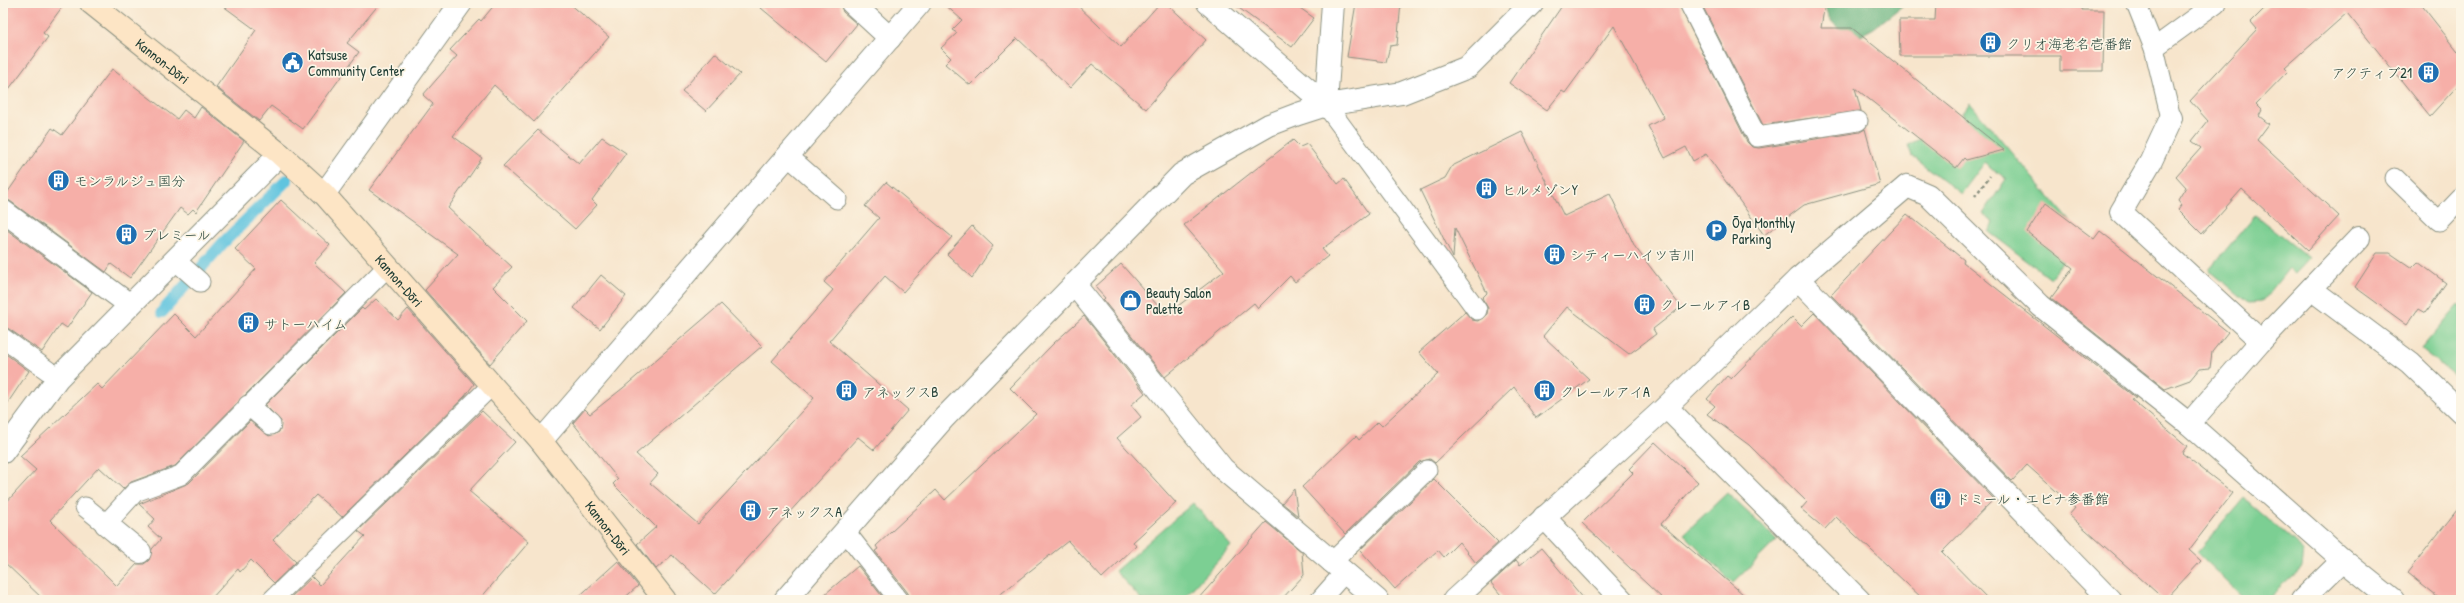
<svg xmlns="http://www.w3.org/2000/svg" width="2464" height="603" viewBox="0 0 2464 603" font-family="'Patrick Hand','Klee One',sans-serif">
  <rect width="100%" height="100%" fill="#fcf5e5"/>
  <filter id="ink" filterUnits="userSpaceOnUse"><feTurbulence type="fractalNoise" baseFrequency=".025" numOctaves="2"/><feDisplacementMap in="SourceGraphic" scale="8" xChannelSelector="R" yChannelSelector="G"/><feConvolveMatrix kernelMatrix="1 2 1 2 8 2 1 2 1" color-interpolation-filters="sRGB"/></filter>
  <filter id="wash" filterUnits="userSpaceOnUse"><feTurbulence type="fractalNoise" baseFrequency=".012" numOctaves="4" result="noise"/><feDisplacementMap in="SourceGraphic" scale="16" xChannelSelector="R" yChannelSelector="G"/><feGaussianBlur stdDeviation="0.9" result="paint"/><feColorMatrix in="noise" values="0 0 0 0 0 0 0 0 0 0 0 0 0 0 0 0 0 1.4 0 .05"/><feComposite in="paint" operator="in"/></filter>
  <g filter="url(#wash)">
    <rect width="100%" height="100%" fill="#f7e5cc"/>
    <g fill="#7bcf93" stroke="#4d8664">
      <path d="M1970,103L2082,235L2050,278L1989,232L1994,223L1983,214L2006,179L1985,162L1961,194L1912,156L1908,145L1931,133L1948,134L1966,119L1962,113Z"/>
      <path d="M2255,215L2309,258L2295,273L2289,268L2262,302L2249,303L2209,270Z"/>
      <path d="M2458,305L2461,307V381L2421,349Z"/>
      <path d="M1727,493L1777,540L1733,583L1684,534Z"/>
      <path d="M2244,498L2304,551L2302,568L2266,600H2246L2197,553Z"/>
      <path d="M1193,503L1231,546L1182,600H1142L1115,571Z"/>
    </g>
    <path fill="#64b27d" stroke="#427858" d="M1825,3H1906L1874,28L1859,36C1841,32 1826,23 1825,3Z"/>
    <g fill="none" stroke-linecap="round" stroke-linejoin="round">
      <path stroke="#61c4df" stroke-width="12" d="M162,312L223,243L287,180"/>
    </g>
    <g id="blocks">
      <g fill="#f6afa8">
        <path d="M3,3H65L43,33L48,37L3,97Z"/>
        <path d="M219,3H380L347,43L359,52L303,129L271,106L259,121L216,87L256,30Z"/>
        <path d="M496,3H569L609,37L534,122L494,85L453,136L482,158L448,208L512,267L493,287L527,321L490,364L425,290L458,254L369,190L433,104L423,95L457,56L450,50L479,19L481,21Z"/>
        <path d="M755,3H840L843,12L857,24L826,62Z"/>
        <path d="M943,3H1075L1121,47L1160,3H1166L1206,40L1146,109L1092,64L1070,88L1017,38L970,85L945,64L951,58L941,48L957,33L952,30L962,20Z"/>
        <path d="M1232,3H1293L1314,18L1292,47Z"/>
        <path d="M1356,3H1401L1397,45L1390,46L1386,62L1347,57Z"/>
        <path d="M1564,3H1678L1747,142L1752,147L1759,148L1860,132L1865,129L1880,184L1804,205L1764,235L1706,154L1693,161L1686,147L1665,158L1648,126L1664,118L1614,26L1565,93L1562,91L1547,110L1509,83Z"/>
        <path d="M1701,3H1825L1821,28H1852L2004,150L1966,160L1964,158L1956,168L1855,88L1861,111L1763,125Z"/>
        <path d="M1936,3H2082V10H2104L2103,71H2060V56H1900L1899,20H1935Z"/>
        <path d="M2270,3H2420L2461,55V82L2430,116L2347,13L2285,68L2288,71L2256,104L2262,110L2259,116L2269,124L2257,140L2339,216L2308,250L2242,189L2202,234L2178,210L2182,205L2178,200L2186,187L2176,176L2201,148L2192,141L2208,121L2190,101L2257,29L2251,22Z"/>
        <path d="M715,53L740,74L706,111L682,91Z"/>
        <path d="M112,69L177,119L184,110L194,118L201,107L244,141L196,212L193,209L188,214L180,208L130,278L111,264L106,272L10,201L3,199L52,128L62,135Z"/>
        <path d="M538,130L579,164L602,137L626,153L592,200L597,205L575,229L503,166Z"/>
        <path d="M1522,132L1564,216L1610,194L1635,247L1681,307L1653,329L1656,334L1629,354L1567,307L1543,336L1589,379L1536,418L1514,387L1435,463L1430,459L1419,462L1345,534L1302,487L1356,436L1359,440L1378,422L1382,426L1438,374L1419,352L1465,312L1472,320L1478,321L1487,314L1488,308L1482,298L1487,293L1455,228L1453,258L1420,190L1445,178L1452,166Z"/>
        <path d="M1293,140L1300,147L1307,144L1338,184L1344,179L1369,214L1322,249L1328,256L1295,282L1290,276L1258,308L1254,303L1165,377L1103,300L1105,298L1095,287L1121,264L1166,315L1224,271L1184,225Z"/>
        <path d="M886,182L952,237L903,292L885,276L829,341L908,410L874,450L858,437L715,594L672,555L656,569L637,544L656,527L613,484L618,479L573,423L585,409L590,414L623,388L721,304L762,346L636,454L658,474L650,483L698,524L814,398L772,361L833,290L824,282L879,218L865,206Z"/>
        <path d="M281,200L330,245L314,263L346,293L175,466L131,482L123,489L99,467L50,520L117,586L137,564H144L149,560L152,549L161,539L148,527L155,519L139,504L189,483L250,421L269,436L279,432L281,421L265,405L362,308L364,310L376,299L398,320L408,309L474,384L465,396L342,517L316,495L273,540L296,562L274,583L251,560L240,572L238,569L210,600H44L3,561V506L36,470L20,456L97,384L102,389L174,314L196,336L256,269L235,249Z"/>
        <path d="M2046,203L2094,239L2100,231L2228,332L2212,352L2210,368L2199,369L2190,380L2165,389L2051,298L2073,268L2027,232Z"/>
        <path d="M1907,214L1964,260L1963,262L2136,398L2131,399L2187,446L2182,453L2233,493L2189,550L2201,561L2165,600L2069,515L2075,508L2027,465L2012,481L1831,295Z"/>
        <path d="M972,226L993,246L972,278L947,254Z"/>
        <path d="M3,227L92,292L67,328L61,324L42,352L9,329L3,327Z"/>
        <path d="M2377,253H2390L2412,268L2418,262L2446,283L2425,313L2418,309L2407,325L2355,287Z"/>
        <path d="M601,275L626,296L600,329L574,308Z"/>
        <path d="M1814,313L1994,499L1942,552L1989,600H1924L1836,517L1825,529L1801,509L1807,502L1749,445L1707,414L1715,406L1707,399L1727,376L1731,379L1792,317L1801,326Z"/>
        <path d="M1084,316L1145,393L1131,405L1141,417L1117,438L1176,503L1133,542L1136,546L1102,578L1068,541L993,600H910L908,593L875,551L878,549L876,546L936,490L945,500L1036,414L1010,388L1054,343Z"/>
        <path d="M3,352L29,371L3,410Z"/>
        <path d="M482,411L515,442L469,491L529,542L479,600H292L290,598L312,577L320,585L365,536L358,531Z"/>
        <path d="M1655,442L1698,482L1661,524L1750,600H1664L1582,523L1633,473L1629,469Z"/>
        <path d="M1434,479L1498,543L1476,563L1459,542L1444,557L1438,550L1395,589L1360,550Z"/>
        <path d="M1294,489L1298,516L1282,503Z"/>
        <path d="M2461,505V600H2441L2407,573Z"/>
        <path d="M1266,522L1302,552L1304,575L1281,600H1197Z"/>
        <path d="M1541,548L1585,600H1505L1491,583L1516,560L1520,565Z"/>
        <path d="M618,561L638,586L622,600H575Z"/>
        <path d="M858,566L885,600H818Z"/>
      </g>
    </g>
  </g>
  <g filter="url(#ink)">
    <use href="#blocks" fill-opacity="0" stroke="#8b9180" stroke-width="1"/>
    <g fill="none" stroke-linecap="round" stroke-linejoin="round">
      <defs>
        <g id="service">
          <path d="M1689,3L1757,137L1858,121"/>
          <path d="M2136,3L2154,48L2171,118"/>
          <path d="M2154,48L2216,3"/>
          <path d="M1326,105L1477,310"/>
          <path d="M788,156L837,199"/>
          <path d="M2395,178L2439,221L2461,198"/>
          <path d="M175,260L200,282"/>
          <path d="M3,338L58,378"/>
          <path d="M248,405L271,425"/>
          <path d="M85,507L106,524L135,492L181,475L387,267"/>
          <path d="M845,531L899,600"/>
          <path d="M1331,563L1427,470"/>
          <path d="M272,600L491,386"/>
          <path d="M1320,600L1343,574"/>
        </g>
        <g id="minor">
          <path d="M852,3L890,38"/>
          <path d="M1208,3L1326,105"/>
          <path d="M1326,105L1333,3"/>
          <path d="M2171,118L2151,161L2121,212L2261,341"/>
          <path d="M324,194L461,3"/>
          <path d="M3,211L130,305"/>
          <path d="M1798,279L2110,600"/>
          <path d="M1074,284L1223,469L1377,600"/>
          <path d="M2311,289L2410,363L2461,412"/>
          <path d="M1666,407L1859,600"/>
          <path d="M2189,424L2261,341L2359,238"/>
          <path d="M541,441L920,3"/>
          <path d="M3,452L58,378L280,154"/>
          <path d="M1544,517L1622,600"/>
          <path d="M106,524L140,552"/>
          <path d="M785,600L944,418L1182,174L1269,125L1298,114L1326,105L1402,93L1468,67L1532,3"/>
          <path d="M1454,600L1666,407L1798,279L1907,186L1928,195L2041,306L2189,424L2343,560L2393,600"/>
          <path d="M2302,600L2343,560"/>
        </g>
        <g id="secondary">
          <path id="s1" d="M91,3L280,154L324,194L541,441L665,600"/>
        </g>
      </defs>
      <use href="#service" stroke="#8b9180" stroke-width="21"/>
      <use href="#minor" stroke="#8b9180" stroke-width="24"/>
      <use href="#secondary" stroke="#8b9180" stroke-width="24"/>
      <path stroke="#8b9180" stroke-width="2.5" stroke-dasharray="3 3" stroke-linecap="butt" d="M1975,196L1990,176"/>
      <use href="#service" stroke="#fff" stroke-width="19"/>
      <use href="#minor" stroke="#fff" stroke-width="22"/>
      <use href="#secondary" stroke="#fde5c5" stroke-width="22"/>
    </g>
  </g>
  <defs>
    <symbol id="building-disc" viewBox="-11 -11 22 22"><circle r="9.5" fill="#1f6fb2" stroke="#fcf5e5"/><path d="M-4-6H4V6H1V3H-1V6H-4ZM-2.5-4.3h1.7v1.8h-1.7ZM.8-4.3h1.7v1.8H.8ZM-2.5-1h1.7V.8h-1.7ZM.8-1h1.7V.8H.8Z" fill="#fff"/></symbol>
    <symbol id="civic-disc" viewBox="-11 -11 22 22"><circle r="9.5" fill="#1f6fb2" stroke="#fcf5e5"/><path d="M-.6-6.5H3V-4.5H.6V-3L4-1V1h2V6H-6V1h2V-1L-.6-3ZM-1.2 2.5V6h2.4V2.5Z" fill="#fff"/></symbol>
    <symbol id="parking-disc" viewBox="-11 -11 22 22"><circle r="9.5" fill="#1f6fb2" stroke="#fcf5e5"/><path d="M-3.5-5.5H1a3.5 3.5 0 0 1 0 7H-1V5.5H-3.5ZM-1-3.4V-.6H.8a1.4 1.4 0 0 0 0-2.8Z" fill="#fff"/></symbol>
    <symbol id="shop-disc" viewBox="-11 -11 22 22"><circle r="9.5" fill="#1f6fb2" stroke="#fcf5e5"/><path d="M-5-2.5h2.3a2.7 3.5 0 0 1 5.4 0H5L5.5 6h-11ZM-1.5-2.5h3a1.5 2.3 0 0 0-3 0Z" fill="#fff"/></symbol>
  </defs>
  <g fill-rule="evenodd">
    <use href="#building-disc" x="1978" y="30" width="25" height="25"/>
    <use href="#civic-disc" x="280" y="50" width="25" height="25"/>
    <use href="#building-disc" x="2416" y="60" width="25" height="25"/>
    <use href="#building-disc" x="46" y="168" width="25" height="25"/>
    <use href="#building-disc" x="1474" y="176" width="25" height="25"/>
    <use href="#parking-disc" x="1704" y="218" width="25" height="25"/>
    <use href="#building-disc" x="114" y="222" width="25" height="25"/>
    <use href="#building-disc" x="1542" y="242" width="25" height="25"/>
    <use href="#shop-disc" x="1118" y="288" width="25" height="25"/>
    <use href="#building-disc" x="1632" y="292" width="25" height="25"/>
    <use href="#building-disc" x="236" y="310" width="25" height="25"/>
    <use href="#building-disc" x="834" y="378" width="25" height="25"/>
    <use href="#building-disc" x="1532" y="378" width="25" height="25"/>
    <use href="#building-disc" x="1928" y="486" width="25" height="25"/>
    <use href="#building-disc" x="738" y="498" width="25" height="25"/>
  </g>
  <g text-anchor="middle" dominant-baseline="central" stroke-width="3.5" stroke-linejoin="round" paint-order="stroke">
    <g font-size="14" fill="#1f3d34" stroke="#fcf5e5" text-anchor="start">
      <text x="2006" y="43">クリオ海老名壱番館</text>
      <text x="308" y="54">Katsuse<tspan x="308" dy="16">Community Center</tspan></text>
      <text x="2412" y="72" text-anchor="end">アクティブ21</text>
      <text x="74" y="180">モンラルジュ国分</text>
      <text x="1502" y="189">ヒルメゾンY</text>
      <text x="1732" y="222">Ōya Monthly<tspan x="1732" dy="16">Parking</tspan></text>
      <text x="142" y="234">プレミール</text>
      <text x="1570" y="254">シティーハイツ吉川</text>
      <text x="1146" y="292">Beauty Salon<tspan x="1146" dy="16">Palette</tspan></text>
      <text x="1660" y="304">クレールアイB</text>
      <text x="264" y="323">サトーハイム</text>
      <text x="862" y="391">アネックスB</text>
      <text x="1560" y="391">クレールアイA</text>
      <text x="1956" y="498">ドミール・エビナ参番館</text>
      <text x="766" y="511">アネックスA</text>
    </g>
    <g font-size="14" fill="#1f3d34" stroke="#fcf5e5">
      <text stroke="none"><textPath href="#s1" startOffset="92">Kannon-Dōri</textPath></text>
      <text stroke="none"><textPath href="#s1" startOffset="416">Kannon-Dōri</textPath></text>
      <text stroke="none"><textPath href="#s1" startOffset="740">Kannon-Dōri</textPath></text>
    </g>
  </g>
  <rect width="2464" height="603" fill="none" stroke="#fcf5e5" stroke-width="16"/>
</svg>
